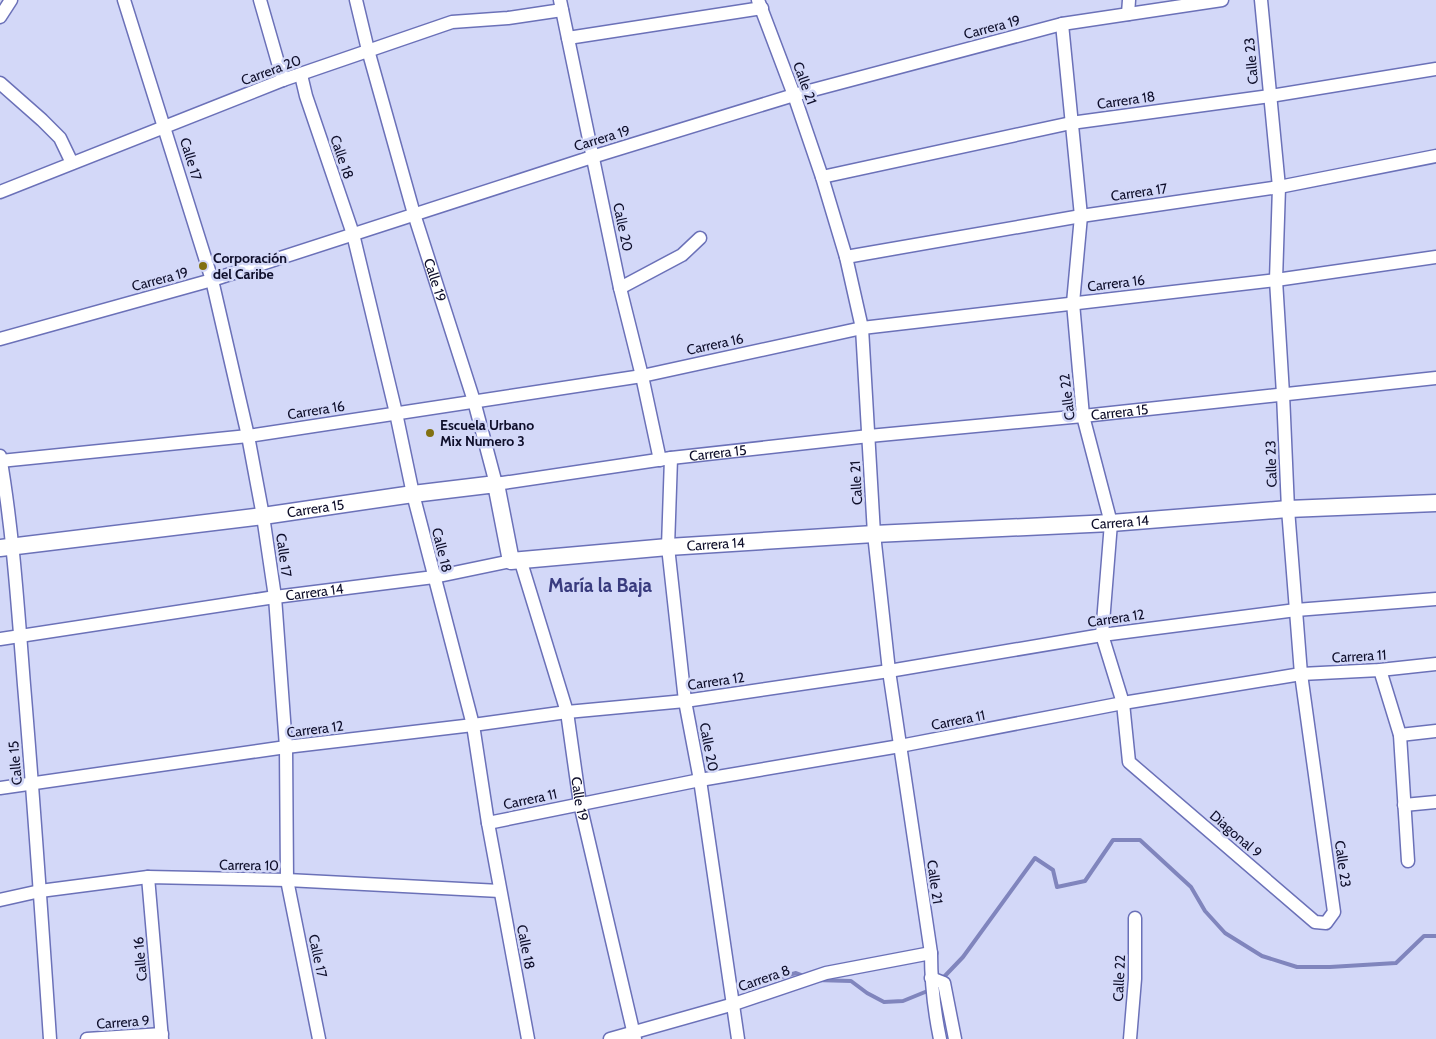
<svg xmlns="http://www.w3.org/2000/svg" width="1436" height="1039" viewBox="0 0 1436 1039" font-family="Cabin,sans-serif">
  <rect width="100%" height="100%" fill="#d3d8f8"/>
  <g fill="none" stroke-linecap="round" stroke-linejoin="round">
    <g stroke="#8085bd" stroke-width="4">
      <path d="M816,980L851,981L867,993L884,1002L903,1001L930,990"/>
      <path d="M941,980L963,957L1035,858L1053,870L1057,887L1085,881L1113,840H1140L1191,887L1205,911L1225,933L1262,956L1297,967H1330L1396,963L1424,936H1436"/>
      <path d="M759,983L796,973L804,976"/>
    </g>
    <defs>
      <g id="minor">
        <path d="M124,0L212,280L248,436L263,516L275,597L286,747L287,880L319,1039"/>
        <path d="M260,0L283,80"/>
        <path id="s1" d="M356,0L368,50L414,214L474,401L496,484L671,458L869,436L1083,416L1436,378"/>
        <path d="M560,0L620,288L642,376L660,460"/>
        <path d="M758,0L794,95L822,177L846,257L862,328L874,534L889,671L931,953C931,982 934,1010 940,1039"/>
        <path d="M1128,14L1129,0"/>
        <path d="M0,17L11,0"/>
        <path d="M1062,24L1081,216L1073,303L1083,416L1111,523L1102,635L1123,703L1129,762L1315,922L1326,923L1334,912L1301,674L1288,509L1283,394L1276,280L1279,187L1261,0"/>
        <path d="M568,38L762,8"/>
        <path d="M301,75L306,96L353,234L396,413L413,494L473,725L488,823L528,1039"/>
        <path d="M0,83L42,120L60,138L72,163"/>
        <path d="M822,177L1071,123L1270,96L1436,69"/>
        <path d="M0,192L283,80L452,22L508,18L562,10"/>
        <path d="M846,257L1081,216L1279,187L1436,156"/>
        <path d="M620,288L682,255L700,238"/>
        <path d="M0,339L212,280L592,157L794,95L1062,24L1222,0"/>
        <path d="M0,456C13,531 18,609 24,685C34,803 42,921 50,1039"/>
        <path d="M671,458L668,547L685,701L700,780L738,1039"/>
        <path d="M0,461L248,436L642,376L862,328L1276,280L1436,257"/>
        <path id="s2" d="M520,559L567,712L580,804L635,1039"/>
        <path id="s3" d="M0,639L275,597L434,577L511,561"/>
        <path d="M1380,670L1400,735L1408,861"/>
        <path d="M1400,735L1436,731"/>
        <path d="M0,788L286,747L473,725L567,712L685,701L889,671L1102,635L1296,610L1436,599"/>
        <path d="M1404,805L1436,802"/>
        <path d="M488,823L700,780L900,746L1123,703L1301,674L1380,670L1436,664"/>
        <path d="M148,877L162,1039"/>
        <path d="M0,900L40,891L148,877L287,880L500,891"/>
        <path d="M931,978L944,983L955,1039"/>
        <path d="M87,1039L162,1034"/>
        <path d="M610,1039L734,1004L826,973L931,953"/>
        <path d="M1130,1039L1135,979V918"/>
      </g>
      <g id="tertiary">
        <path id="s4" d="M0,548L263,516L413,494L496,484L511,561L668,547L874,534L1111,523L1288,509L1436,503"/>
      </g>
    </defs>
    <use href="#minor" stroke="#6b71b8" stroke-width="15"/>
    <use href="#tertiary" stroke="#6b71b8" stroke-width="19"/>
    <use href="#minor" stroke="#fff" stroke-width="12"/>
    <use href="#tertiary" stroke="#fff" stroke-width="16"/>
  </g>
  <g fill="#827112" stroke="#d3d8f8" stroke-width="2">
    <circle cx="203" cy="266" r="5"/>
    <circle cx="430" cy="433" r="5"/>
  </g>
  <g text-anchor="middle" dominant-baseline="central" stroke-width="5" stroke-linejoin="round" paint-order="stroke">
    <g font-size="14" fill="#0f0f2b" stroke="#d3d8f8">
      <text transform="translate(992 27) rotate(-15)">Carrera 19</text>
      <text transform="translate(1251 61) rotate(-95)">Calle 23</text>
      <text transform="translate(271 70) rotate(-20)">Carrera 20</text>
      <text transform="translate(805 83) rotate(70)">Calle 21</text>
      <text transform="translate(1126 100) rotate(-8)">Carrera 18</text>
      <text transform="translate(602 138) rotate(-17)">Carrera 19</text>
      <text transform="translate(342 157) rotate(71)">Calle 18</text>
      <text transform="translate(191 159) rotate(73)">Calle 17</text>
      <text transform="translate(1139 192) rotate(-8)">Carrera 17</text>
      <text transform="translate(623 227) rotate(78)">Calle 20</text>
      <text transform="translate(160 279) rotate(-15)">Carrera 19</text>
      <text stroke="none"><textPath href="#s1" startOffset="291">Calle 19</textPath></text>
      <text transform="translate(1116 283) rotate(-7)">Carrera 16</text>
      <text transform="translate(715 344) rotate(-12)">Carrera 16</text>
      <text transform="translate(1067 397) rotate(-97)">Calle 22</text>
      <text transform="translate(316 410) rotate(-9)">Carrera 16</text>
      <text stroke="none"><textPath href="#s1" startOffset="1132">Carrera 15</textPath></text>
      <text stroke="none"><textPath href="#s1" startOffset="728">Carrera 15</textPath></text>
      <text transform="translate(1271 464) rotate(-92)">Calle 23</text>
      <text transform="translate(856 483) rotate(-93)">Calle 21</text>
      <text stroke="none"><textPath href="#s4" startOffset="318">Carrera 15</textPath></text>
      <text stroke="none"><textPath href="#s4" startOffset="1189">Carrera 14</textPath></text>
      <text stroke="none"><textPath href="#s4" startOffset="784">Carrera 14</textPath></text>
      <text transform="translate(442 550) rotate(76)">Calle 18</text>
      <text transform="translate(284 555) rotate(82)">Calle 17</text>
      <text stroke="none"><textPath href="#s3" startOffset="318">Carrera 14</textPath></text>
      <text transform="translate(1116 618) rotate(-8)">Carrera 12</text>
      <text transform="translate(1359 656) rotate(-3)">Carrera 11</text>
      <text transform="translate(716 681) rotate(-8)">Carrera 12</text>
      <text transform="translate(958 720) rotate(-11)">Carrera 11</text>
      <text transform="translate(315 729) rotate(-7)">Carrera 12</text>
      <text transform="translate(709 747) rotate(79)">Calle 20</text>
      <text transform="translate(15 763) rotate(-95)">Calle 15</text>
      <text stroke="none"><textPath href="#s2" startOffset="248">Calle 19</textPath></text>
      <text transform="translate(530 799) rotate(-12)">Carrera 11</text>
      <text transform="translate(1236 834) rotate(41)">Diagonal 9</text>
      <text transform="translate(1343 864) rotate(82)">Calle 23</text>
      <text transform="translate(249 865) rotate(1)">Carrera 10</text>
      <text transform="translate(935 882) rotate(82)">Calle 21</text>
      <text transform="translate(526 947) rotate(79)">Calle 18</text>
      <text transform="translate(318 956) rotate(78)">Calle 17</text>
      <text transform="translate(140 959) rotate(-95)">Calle 16</text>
      <text transform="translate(764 978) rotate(-19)">Carrera 8</text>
      <text transform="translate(1119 978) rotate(-87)">Calle 22</text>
      <text transform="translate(123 1022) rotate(-4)">Carrera 9</text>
    </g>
    <g font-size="14" font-weight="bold" fill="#0f0f2b" stroke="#d3d8f8" text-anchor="start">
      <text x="213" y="258">Corporación<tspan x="213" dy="16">del Caribe</tspan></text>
      <text x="440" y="425">Escuela Urbano<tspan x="440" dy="16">Mix Numero 3</tspan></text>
    </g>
    <g font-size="19" font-weight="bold" fill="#393b7e" stroke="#d3d8f8">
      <text x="600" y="585">María la Baja</text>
    </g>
  </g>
</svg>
